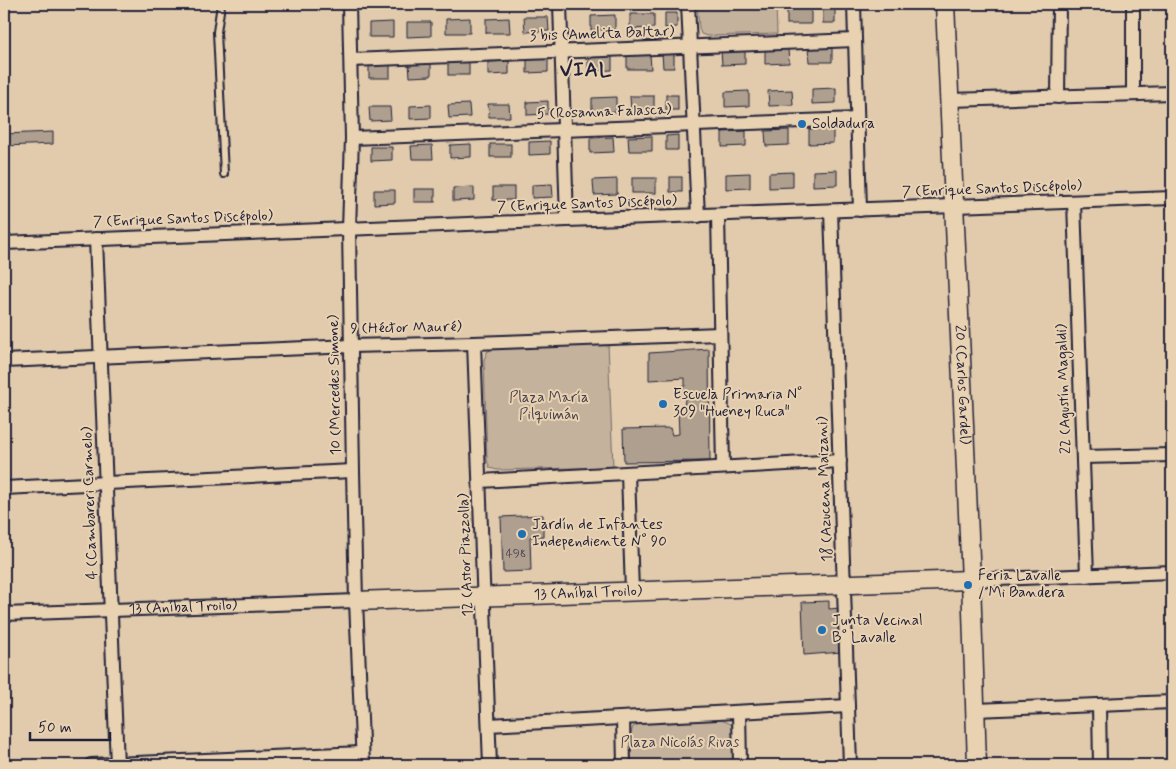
<svg xmlns="http://www.w3.org/2000/svg" width="1176" height="769" viewBox="0 0 1176 769" font-family="Mynerve,sans-serif">
  <rect width="100%" height="100%" fill="#e1cbac"/>
  <filter id="ink" filterUnits="userSpaceOnUse"><feTurbulence type="fractalNoise" baseFrequency=".02" numOctaves="2"/><feDisplacementMap in="SourceGraphic" scale="10" xChannelSelector="R" yChannelSelector="G"/><feConvolveMatrix kernelMatrix="1 2 1 2 8 2 1 2 1" color-interpolation-filters="sRGB"/></filter>
  <g filter="url(#ink)">
    <g fill="#c5b29c" stroke="#746a6c">
      <path d="M697,4H776L777,34L707,36L701,34L699,28Z"/>
      <path d="M608,343L613,467L497,470L490,468L487,460L484,360L487,352L494,348Z"/>
      <path d="M719,719L731,724L736,735V765H630L629,738L633,727L642,722Z"/>
    </g>
    <g fill="#ae9f8e" stroke="#22223b">
      <rect x="823" y="8" width="12" height="15"/>
      <rect x="787" y="9" width="24" height="15"/>
      <path d="M665,13H677V27L665,28Z"/>
      <path d="M630,14H654V28L630,29Z"/>
      <path d="M615,15V30H591V16Z"/>
      <path d="M524,17H548L549,31L525,32Z"/>
      <path d="M470,18V33H446V19Z"/>
      <path d="M509,18L510,33H486V19Z"/>
      <path d="M393,22V37H369V23Z"/>
      <path d="M407,22H431V36L407,37Z"/>
      <path d="M808,47H832V62H809Z"/>
      <path d="M765,49H788L789,63L765,64Z"/>
      <path d="M721,50H745V64L722,65Z"/>
      <path d="M662,53H674V68H663Z"/>
      <path d="M627,54H650L651,69H627Z"/>
      <path d="M612,55V70L588,71V56Z"/>
      <path d="M527,59H548V72L527,73Z"/>
      <path d="M509,61V74L488,75V62Z"/>
      <rect x="448" y="62" width="21" height="13"/>
      <path d="M409,63H431V76L410,77Z"/>
      <rect x="369" y="65" width="21" height="13"/>
      <path d="M836,88V103L812,104V89Z"/>
      <path d="M792,90L793,105L769,106L768,91Z"/>
      <path d="M749,91V106L725,107V92Z"/>
      <rect x="666" y="95" width="12" height="15"/>
      <path d="M630,96H654V111H631Z"/>
      <path d="M616,97V112L592,113V98Z"/>
      <path d="M548,101V114L527,115V102Z"/>
      <path d="M469,104L470,117L449,118L448,105Z"/>
      <path d="M488,104H509L510,117H489Z"/>
      <path d="M431,105V118L410,119V106Z"/>
      <path d="M369,107H390L391,120L370,121Z"/>
      <path d="M809,129H833V143L809,144Z"/>
      <path d="M789,130V145L766,146L765,131Z"/>
      <path d="M746,131V146L722,147V132Z"/>
      <path d="M53,132V144L4,146V134Z"/>
      <path d="M678,135V150H666V136Z"/>
      <path d="M652,136V151H629L628,137Z"/>
      <path d="M613,137L614,152L590,153V138Z"/>
      <path d="M550,141V154L529,155V142Z"/>
      <path d="M471,144V157L450,158V145Z"/>
      <rect x="490" y="144" width="21" height="13"/>
      <path d="M432,145L433,159H412L411,146Z"/>
      <path d="M371,147H392V160L371,161Z"/>
      <path d="M837,170V185L813,186V171Z"/>
      <path d="M793,172V187L769,188V173Z"/>
      <path d="M750,173V188L726,189V174Z"/>
      <rect x="670" y="177" width="12" height="15"/>
      <rect x="632" y="178" width="24" height="15"/>
      <path d="M617,179V194L594,195L593,180Z"/>
      <path d="M552,184L553,197L532,198V185Z"/>
      <path d="M474,187V200L453,201V188Z"/>
      <rect x="493" y="187" width="21" height="13"/>
      <rect x="414" y="189" width="21" height="13"/>
      <path d="M374,190H395V203L374,204Z"/>
      <path d="M709,349L710,461L624,462L623,429L670,428L672,435L679,434L678,410H684L685,398H679L678,387L685,386V378L649,380V353Z"/>
      <path d="M543,515V536L530,537L531,571L503,572L501,517Z"/>
      <path d="M829,601V609L840,608L842,652L804,655L802,602Z"/>
    </g>
    <g fill="none" stroke-linecap="round" stroke-linejoin="round">
      <defs>
        <path id="lane" d="M221,4L217,32L224,174"/>
        <g id="street">
          <path d="M349,4L352,138L349,229L353,471L356,601L363,765"/>
          <path d="M560,4L567,220"/>
          <path d="M688,4L698,216"/>
          <path d="M854,4L860,210"/>
          <path d="M351,60L855,40"/>
          <path d="M1133,94V4"/>
          <path d="M1058,97L1059,4"/>
          <path d="M950,100L1172,93"/>
          <path d="M352,138L857,119"/>
          <path d="M1074,202L1087,576"/>
          <path d="M831,211L850,765"/>
          <path d="M718,215L723,467"/>
          <path d="M96,239L117,765"/>
          <path d="M4,243L567,220L1172,198"/>
          <path d="M474,343L490,765"/>
          <path d="M4,361L351,346L474,343L720,334"/>
          <path d="M1083,457L1172,455"/>
          <path d="M628,473L632,591"/>
          <path d="M480,481L840,461"/>
          <path d="M4,488L353,471"/>
          <path d="M971,580L1172,572"/>
          <path id="s1" d="M4,614L356,601"/>
          <path d="M1099,705L1100,765"/>
          <path d="M976,710L1172,702"/>
          <path d="M739,712L740,765"/>
          <path d="M623,718L624,765"/>
          <path d="M489,725L848,706"/>
          <path d="M91,765L362,753"/>
        </g>
        <g id="secondary">
          <path id="s2" d="M945,4L971,580L977,765"/>
          <path id="s3" d="M356,601L971,580"/>
        </g>
      </defs>
      <use href="#lane" stroke="#22223b" stroke-width="10"/>
      <use href="#street" stroke="#22223b" stroke-width="16"/>
      <use href="#secondary" stroke="#22223b" stroke-width="21"/>
      <use href="#lane" stroke="#e9d2b1" stroke-width="6"/>
      <use href="#street" stroke="#e9d2b1" stroke-width="12"/>
      <use href="#secondary" stroke="#e9d2b1" stroke-width="18"/>
    </g>
  </g>
  <g fill="#1f6fb2" stroke="#e9d2b1" stroke-width="2">
    <circle cx="802" cy="124" r="5"/>
    <circle cx="663" cy="404" r="5"/>
    <circle cx="522" cy="534" r="5"/>
    <circle cx="968" cy="585" r="5"/>
    <circle cx="822" cy="630" r="5"/>
  </g>
  <g text-anchor="middle" dominant-baseline="central" stroke-width="4" stroke-linejoin="round" paint-order="stroke">
    <g font-size="12" fill="#454150">
      <text x="516" y="554">498</text>
    </g>
    <g font-size="15" fill="#22223b" stroke="#e9d2b1">
      <text transform="translate(602 34) rotate(-2)">3 bis (Amelita Baltar)</text>
      <text transform="translate(604 112) rotate(-2)">5 (Rosanna Falasca)</text>
      <text transform="translate(992 189) rotate(-2)">7 (Enrique Santos Discépolo)</text>
      <text transform="translate(587 204) rotate(-2)">7 (Enrique Santos Discépolo)</text>
      <text transform="translate(183 219) rotate(-2)">7 (Enrique Santos Discépolo)</text>
      <text transform="translate(406 328) rotate(-1)">9 (Héctor Mauré)</text>
      <text stroke="none"><textPath href="#s2" startOffset="381">20 (Carlos Gardel)</textPath></text>
      <text transform="translate(335 385) rotate(-91)">10 (Mercedes Simone)</text>
      <text transform="translate(1064 389) rotate(-92)">22 (Agustín Magaldi)</text>
      <text transform="translate(825 489) rotate(-92)">18 (Azucena Maizani)</text>
      <text transform="translate(90 503) rotate(-92)">4 (Cambareri Carmelo)</text>
      <text transform="translate(466 555) rotate(-92)">12 (Astor Piazzolla)</text>
      <text stroke="none"><textPath href="#s3" startOffset="232">13 (Aníbal Troilo)</textPath></text>
      <text stroke="none"><textPath href="#s1" startOffset="179">13 (Aníbal Troilo)</textPath></text>
    </g>
    <g font-size="15" fill="#22223b" stroke="#e9d2b1" text-anchor="start">
      <text x="812" y="124">Soldadura</text>
      <text x="673" y="395">Escuela Primaria N°<tspan x="673" dy="17">309 "Hueney Ruca"</tspan></text>
      <text x="532" y="525">Jardín de Infantes<tspan x="532" dy="17">Independiente N° 90</tspan></text>
      <text x="978" y="576">Feria Lavalle<tspan x="978" dy="17">/ Mi Bandera</tspan></text>
      <text x="832" y="621">Junta Vecinal<tspan x="832" dy="17">B° Lavalle</tspan></text>
    </g>
    <g font-size="15" fill="#433f4e" stroke="#e9d2b1">
      <text x="549" y="398">Plaza María<tspan x="549" dy="17">Pilquimán</tspan></text>
      <text x="680" y="743">Plaza Nicolás Rivas</text>
    </g>
    <g font-size="20" font-weight="bold" letter-spacing="1" fill="#22223b" stroke="#e9d2b1">
      <text x="586" y="70">VIAL</text>
    </g>
  </g>
  <rect width="1176" height="769" fill="none" stroke="#e9d2b1" stroke-width="20"/>
  <rect x="10" y="10" width="1156" height="749" fill="none" stroke="#22223b" stroke-width="2" filter="url(#ink)"/>
  <path d="M30 732v8h80v-8" fill="none" stroke="#22223b" stroke-width="2.5"/>
  <text x="38" y="732" font-size="15" fill="#22223b" stroke="#e9d2b1" stroke-width="4" paint-order="stroke">50 m</text>
</svg>
